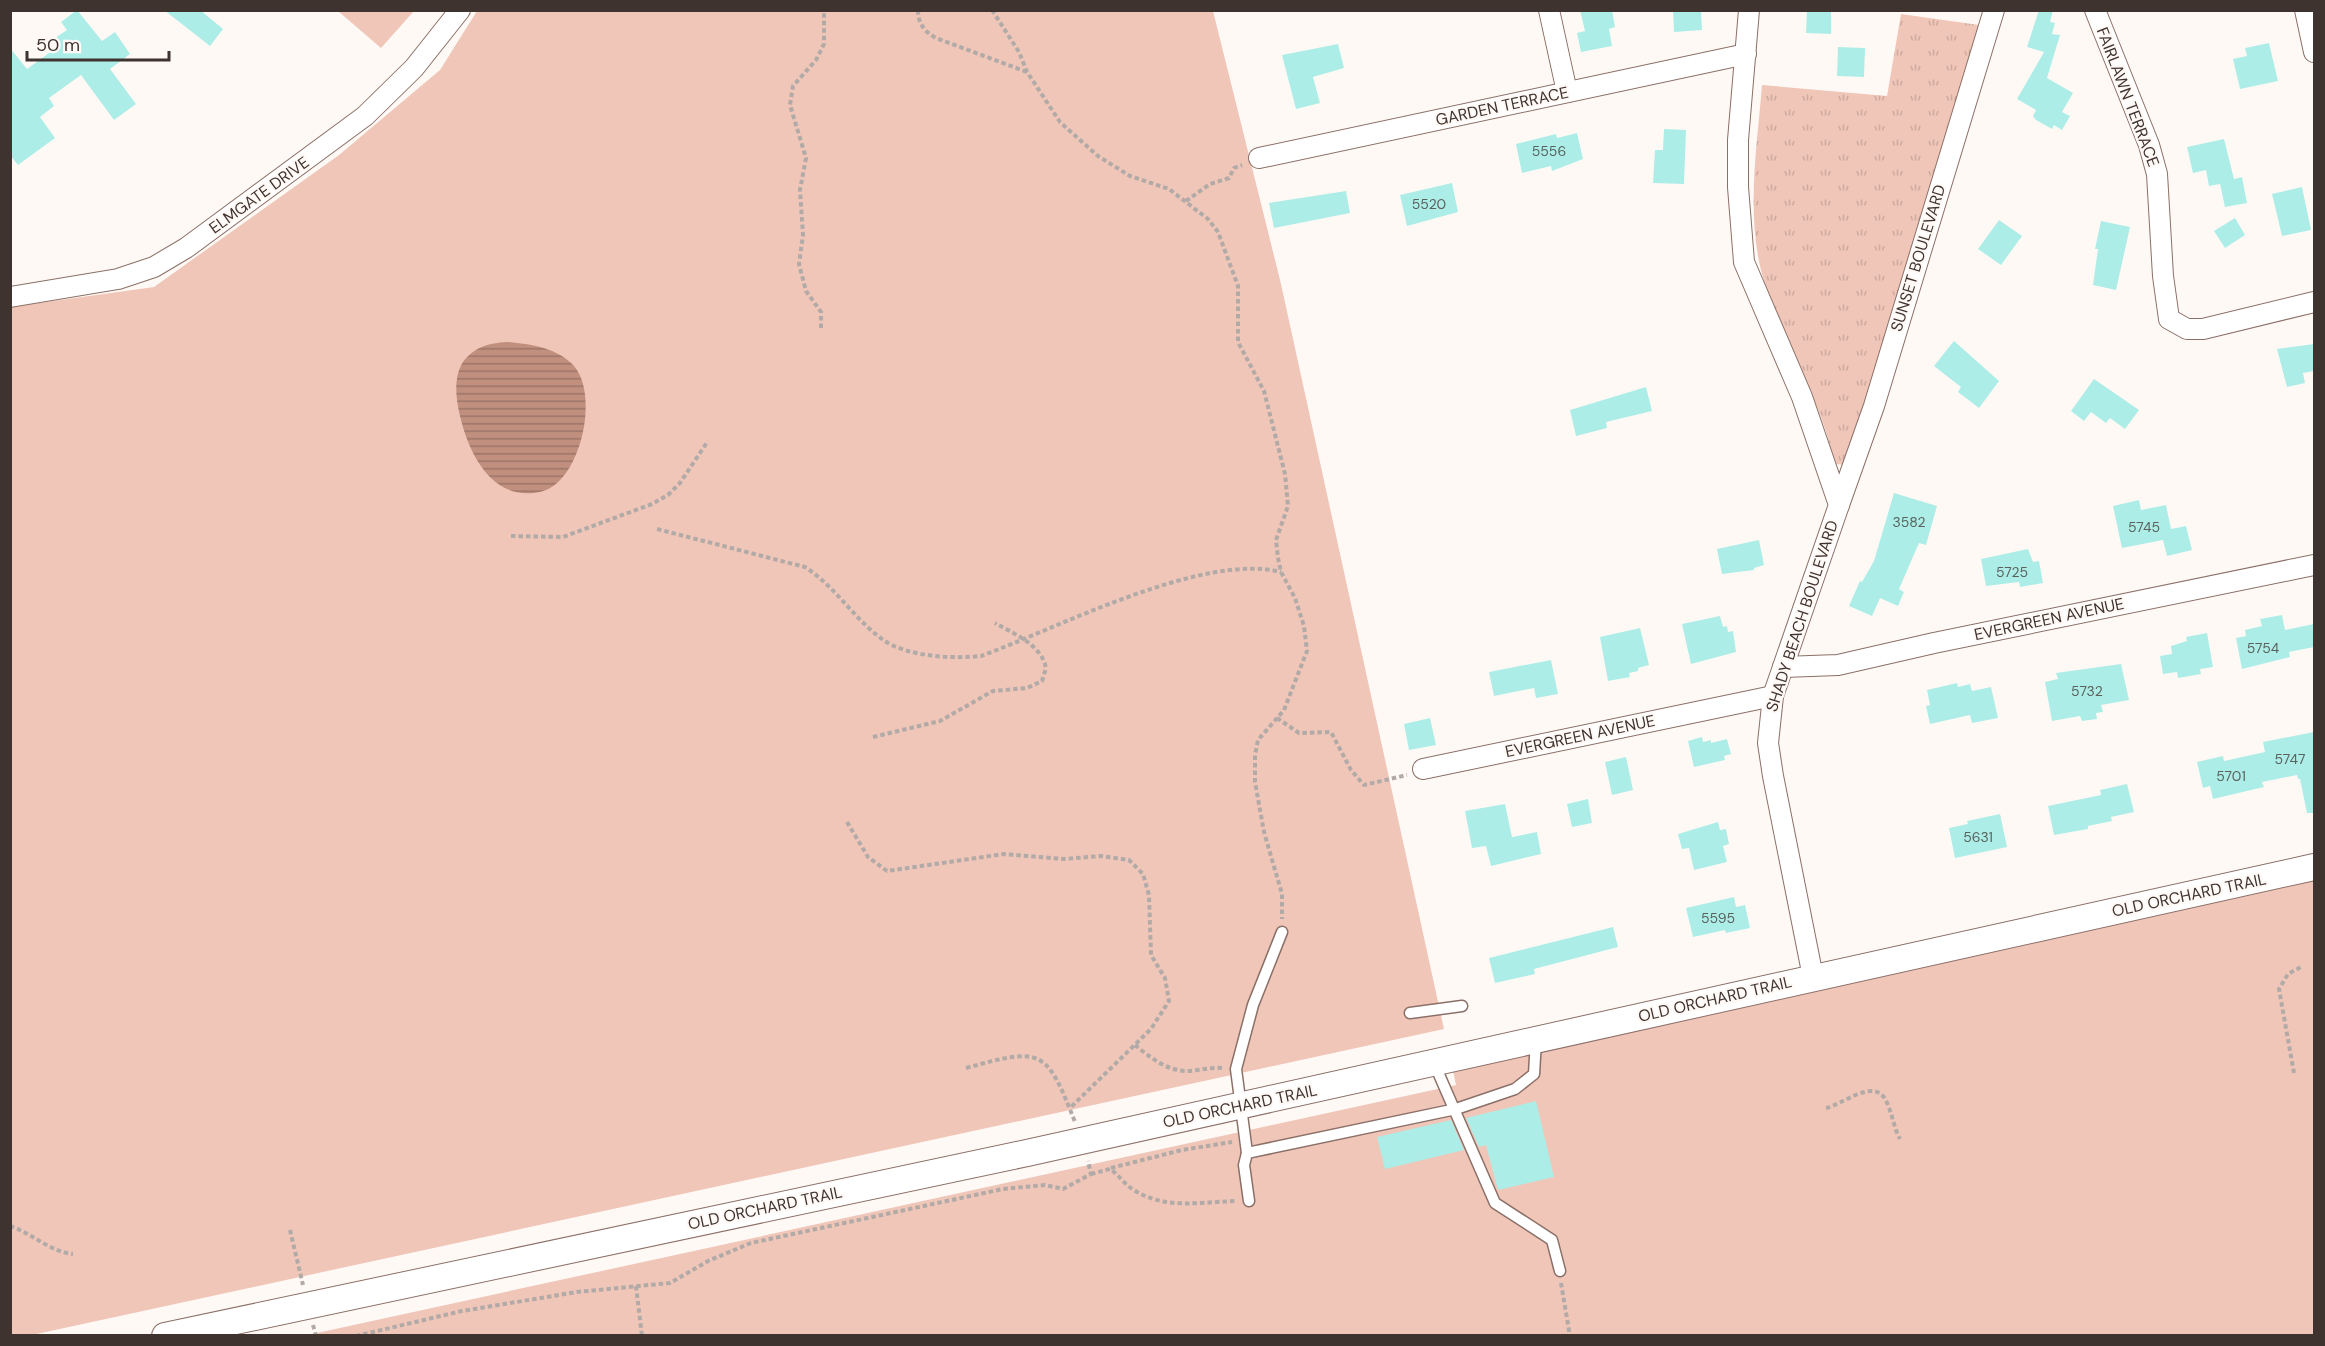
<svg xmlns="http://www.w3.org/2000/svg" width="2325" height="1346" viewBox="0 0 2325 1346" font-family="'DM Sans',sans-serif">
  <defs>
    <pattern id="park-tufts" width="24" height="20" patternUnits="userSpaceOnUse" patternTransform="scale(1.5)"><rect width="24" height="20" fill="#f0c6b9"/><path d="M3 7l-1-3M5 7V3M7 7l1-3M15 17l-1-3M17 17v-4M19 17l1-3" fill="none" stroke="#cfab9f"/></pattern>
    <pattern id="water-rules" width="6" height="5" patternUnits="userSpaceOnUse" patternTransform="scale(1.5)"><rect width="6" height="5" fill="#c08f7e"/><path d="M0 2.5h6" fill="none" stroke="#9d7568"/></pattern>
  </defs>
  <rect width="100%" height="100%" fill="#fff9f6"/>
  <g fill="#f0c6b9">
    <path d="M338,11H414L381,48Z"/>
    <path d="M477,11H1213L1281,284L1444,1029L32,1335H11L10,307L154,287L339,155L440,70Z"/>
    <path d="M2314,879V1335L303,1336L1456,1085L1450,1057Z"/>
  </g>
  <path fill="url(#park-tufts)" d="M1901,14L1979,25L1955,116L1848,465L1834,464C1823,399 1782,345 1764,281C1745,219 1757,148 1762,85L1887,96Z"/>
  <path fill="url(#water-rules)" d="M507,342C530,344 558,348 574,366C600,396 580,484 540,492C492,502 469,454 460,416C456,399 453,378 463,362C474,347 489,343 507,342Z"/>
  <g fill="#adede7">
    <path d="M77,10L102,41L115,32L130,54L110,69L136,104L114,120L81,75L49,98L54,106L40,117L55,138L18,165L10,155V48L27,69L60,45L55,38L67,30L61,22Z"/>
    <path d="M164,10H200L223,29L210,46Z"/>
    <path d="M1580,10H1612L1615,27L1609,29L1612,46L1581,52L1577,33L1585,31Z"/>
    <path d="M1673,10H1701L1702,30L1674,32Z"/>
    <path d="M1807,10H1831V34L1806,33Z"/>
    <path d="M2039,10H2053L2050,22L2055,23L2052,34L2060,35L2047,78L2073,93L2062,112L2070,116L2062,130L2054,125L2052,129L2036,120L2033,116L2036,110L2017,99L2044,52L2027,47Z"/>
    <path d="M2269,43L2278,81L2240,89L2233,59L2247,56L2245,48Z"/>
    <path d="M1338,44L1344,68L1313,77L1320,103L1296,109L1282,55Z"/>
    <path d="M1838,47L1865,48L1864,77L1837,76Z"/>
    <path d="M1664,129L1686,130L1684,184L1653,183L1655,150H1663Z"/>
    <path d="M1577,133L1583,159L1552,171L1551,166L1522,173L1516,144L1556,134L1557,138Z"/>
    <path d="M2224,139L2234,179L2242,177L2247,203L2225,207L2220,184L2209,186L2206,170L2193,173L2187,147Z"/>
    <path d="M1452,183L1458,212L1407,226L1400,195Z"/>
    <path d="M2302,187L2311,230L2282,236L2272,194Z"/>
    <path d="M1346,191L1350,213L1274,228L1269,203Z"/>
    <path d="M2235,218L2245,235L2225,248L2214,231Z"/>
    <path d="M1999,220L2022,236L2001,265L1978,249Z"/>
    <path d="M2101,221L2130,227L2116,290L2093,285L2098,249H2095Z"/>
    <path d="M1954,341L1999,381L1979,408L1958,392L1961,387L1934,366Z"/>
    <path d="M2314,344V371L2303,373L2305,383L2287,387L2277,349Z"/>
    <path d="M2094,379L2139,410L2125,429L2110,418L2106,423L2091,412L2084,421L2071,411Z"/>
    <path d="M1646,387L1652,411L1606,422L1607,428L1576,436L1570,410Z"/>
    <path d="M1894,493L1937,506L1926,545L1919,543L1899,589L1904,592L1898,606L1880,598L1872,616L1849,606L1860,581L1862,582L1874,561Z"/>
    <path d="M2139,500L2141,510L2166,505L2171,529L2186,526L2192,550L2167,556L2163,540L2122,548L2113,506Z"/>
    <path d="M1759,540L1764,565L1754,568V570L1722,574L1717,549Z"/>
    <path d="M2028,549L2033,562L2039,561L2043,583L2020,587L2019,582L1986,586L1981,559Z"/>
    <path d="M2282,615L2285,630L2314,624V647L2289,652L2290,657L2242,669L2236,638L2246,636L2245,630L2262,626L2260,619Z"/>
    <path d="M1720,616L1723,627L1727,626L1728,632L1733,631L1736,652L1691,664L1682,624Z"/>
    <path d="M1640,628L1649,665L1638,668V671L1629,673L1630,677L1608,681L1600,637Z"/>
    <path d="M2207,633L2213,667L2200,669L2201,674L2178,678L2177,672L2163,674L2160,656L2172,654L2171,646L2187,641L2186,637Z"/>
    <path d="M1551,660L1558,694L1536,698L1534,688L1494,696L1489,672Z"/>
    <path d="M2121,664L2129,700L2101,705L2103,712L2096,713L2097,719L2082,721L2080,716L2052,721L2045,682L2058,679L2056,673Z"/>
    <path d="M1957,683L1958,687L1970,684L1972,691L1991,687L1998,718L1972,723L1970,715L1930,724L1926,706L1930,705L1927,690Z"/>
    <path d="M1430,718L1436,745L1409,750L1404,724Z"/>
    <path d="M2314,732V813H2307L2300,779H2298L2297,775L2262,782L2264,787L2213,799L2210,786L2203,788L2197,762L2223,756L2224,761L2265,752L2263,742Z"/>
    <path d="M1702,737L1703,742L1711,740V743L1727,739L1731,754L1724,756L1725,760L1694,767L1688,741Z"/>
    <path d="M1626,757L1633,790L1612,795L1605,762Z"/>
    <path d="M2127,784L2134,812L2111,817L2112,821L2088,826V829L2054,835L2048,806L2101,795L2100,790Z"/>
    <path d="M1588,799L1592,823L1572,827L1567,804Z"/>
    <path d="M1505,804L1512,837L1537,832L1541,854L1491,866L1486,846L1472,848L1465,811Z"/>
    <path d="M2000,814L2007,847L1955,858L1949,828L1968,824L1967,821Z"/>
    <path d="M1718,822L1720,830L1726,829L1729,844L1723,846L1727,862L1694,870L1689,848L1682,849L1678,834Z"/>
    <path d="M1734,897L1736,907L1745,905L1750,928L1726,933L1725,930L1693,937L1686,908Z"/>
    <path d="M1613,927L1618,947L1534,969L1535,974L1495,983L1489,958Z"/>
    <path d="M1536,1101L1554,1177L1498,1190L1486,1145L1479,1147L1466,1118Z"/>
    <path d="M1451,1120L1464,1150L1385,1169L1377,1137Z"/>
  </g>
  <g fill="none" stroke-linecap="round" stroke-linejoin="round">
    <defs>
      <g id="service">
        <path d="M1410,1013L1462,1006"/>
        <path d="M1434,1063L1495,1203L1552,1240L1560,1271"/>
        <path d="M1247,1153L1236,1069L1253,1005L1282,932"/>
        <path d="M1249,1201L1244,1165L1247,1153L1456,1109L1515,1089L1534,1074L1536,1040"/>
      </g>
      <g id="minor">
        <path d="M1549,10L1567,92"/>
        <path d="M1749,10L1738,140V187L1744,262L1802,397L1839,505L1773,696L1768,743L1773,776L1813,977"/>
        <path d="M2095,10L2149,145L2157,174L2163,276L2169,319L2187,329H2203L2314,302"/>
        <path d="M2305,10L2314,52"/>
        <path d="M1259,158L1746,54"/>
        <path d="M10,297L118,279L154,267L186,248L365,116L414,68L460,10"/>
        <path d="M1839,505L1874,406L1994,10"/>
        <path d="M1783,667L1838,665L1934,643L2314,565"/>
        <path d="M1423,769L1773,696"/>
      </g>
      <path id="tertiary" d="M165,1336L1027,1153L2314,867"/>
    </defs>
    <use href="#service" stroke="#8b7067" stroke-width="13"/>
    <use href="#minor" stroke="#8b7067" stroke-width="22"/>
    <use href="#tertiary" stroke="#8b7067" stroke-width="28"/>
    <g stroke="#b2aaa6" stroke-width="4" stroke-dasharray="4.5 3" stroke-linecap="butt">
      <path d="M918,10C918,24 925,32 936,38L1027,72"/>
      <path d="M992,10L1019,52L1027,72L1060,122L1098,156L1130,176L1169,189L1208,219L1218,232L1238,286V342L1264,391L1285,474L1288,506L1276,540L1278,558L1281,572L1295,598L1304,626L1307,651L1284,710L1258,740L1255,755V782L1264,832L1282,894V919"/>
      <path d="M1186,201L1210,184L1229,178L1234,168L1242,165"/>
      <path d="M821,328V312L806,291L799,264L803,235L800,190L806,158L790,105L793,86L816,60L824,44V10"/>
      <path d="M657,529L805,567C836,587 853,618 882,639C906,657 953,659 981,656C1058,628 1203,552 1281,572"/>
      <path d="M511,536L563,537L652,504L668,495L680,483L708,441"/>
      <path d="M1277,718L1299,733L1331,732L1351,770L1364,785L1407,775"/>
      <path d="M873,737L940,721L993,691L1027,688L1042,681L1046,668C1041,644 1014,634 995,623"/>
      <path d="M847,822L868,857L887,871L1004,854L1064,859L1101,856L1129,860L1143,874L1149,895L1151,955L1165,978L1169,1001L1151,1029L1071,1107"/>
      <path d="M1135,1045C1151,1058 1168,1072 1190,1071C1201,1070 1212,1067 1223,1068"/>
      <path d="M966,1068C1042,1047 1046,1048 1075,1122"/>
      <path d="M2294,1073L2279,989L2288,974L2301,967"/>
      <path d="M1826,1108C1842,1105 1873,1078 1885,1099C1892,1111 1893,1126 1900,1139"/>
      <path d="M1111,1168L1182,1150L1232,1142"/>
      <path d="M1091,1174L1110,1169C1119,1175 1125,1185 1134,1190C1165,1210 1201,1202 1236,1201"/>
      <path d="M10,1226C32,1233 50,1252 73,1254"/>
      <path d="M290,1230L303,1285"/>
      <path d="M1561,1283L1570,1336"/>
      <path d="M636,1286L642,1336"/>
      <path d="M313,1325L316,1336"/>
      <path d="M356,1336L462,1311L577,1292L670,1283L708,1261L751,1243L1003,1189L1045,1185L1063,1189L1091,1174L1088,1161"/>
    </g>
    <use href="#service" stroke="#fff" stroke-width="10"/>
    <use href="#minor" stroke="#fff" stroke-width="20"/>
    <use href="#tertiary" stroke="#fff" stroke-width="26"/>
  </g>
  <g text-anchor="middle" dominant-baseline="central" stroke-width="4.5" stroke-linejoin="round" paint-order="stroke">
    <g font-size="14" fill="#5a625d">
      <text x="1549" y="151">5556</text>
      <text x="1429" y="204">5520</text>
      <text x="1909" y="522">3582</text>
      <text x="2144" y="527">5745</text>
      <text x="2012" y="572">5725</text>
      <text x="2263" y="648">5754</text>
      <text x="2087" y="691">5732</text>
      <text x="2290" y="759">5747</text>
      <text x="2231" y="776">5701</text>
      <text x="1978" y="837">5631</text>
      <text x="1718" y="918">5595</text>
    </g>
    <g font-size="16" fill="#3f332f" stroke="#fff9f6">
      <text transform="translate(2128 97) rotate(69)">FAIRLAWN TERRACE</text>
      <text transform="translate(1502 106) rotate(-12)">GARDEN TERRACE</text>
      <text transform="translate(259 195) rotate(-36)">ELMGATE DRIVE</text>
      <text transform="translate(1918 258) rotate(-73)">SUNSET BOULEVARD</text>
      <text transform="translate(1802 616) rotate(-72)">SHADY BEACH BOULEVARD</text>
      <text transform="translate(2049 619) rotate(-12)">EVERGREEN AVENUE</text>
      <text transform="translate(1580 736) rotate(-12)">EVERGREEN AVENUE</text>
      <text transform="translate(2189 895) rotate(-12)">OLD ORCHARD TRAIL</text>
      <text transform="translate(1715 999) rotate(-13)">OLD ORCHARD TRAIL</text>
      <text transform="translate(1240 1106) rotate(-12)">OLD ORCHARD TRAIL</text>
      <text transform="translate(765 1208) rotate(-12)">OLD ORCHARD TRAIL</text>
    </g>
  </g>
  <rect width="2325" height="1346" fill="none" stroke="#3f332f" stroke-width="24"/>
  <path d="M27 51v9h142v-9" fill="none" stroke="#3f332f" stroke-width="3"/>
  <text x="36" y="51" font-size="18" fill="#3f332f" stroke="#fff9f6" stroke-width="4.5" paint-order="stroke">50 m</text>
</svg>
